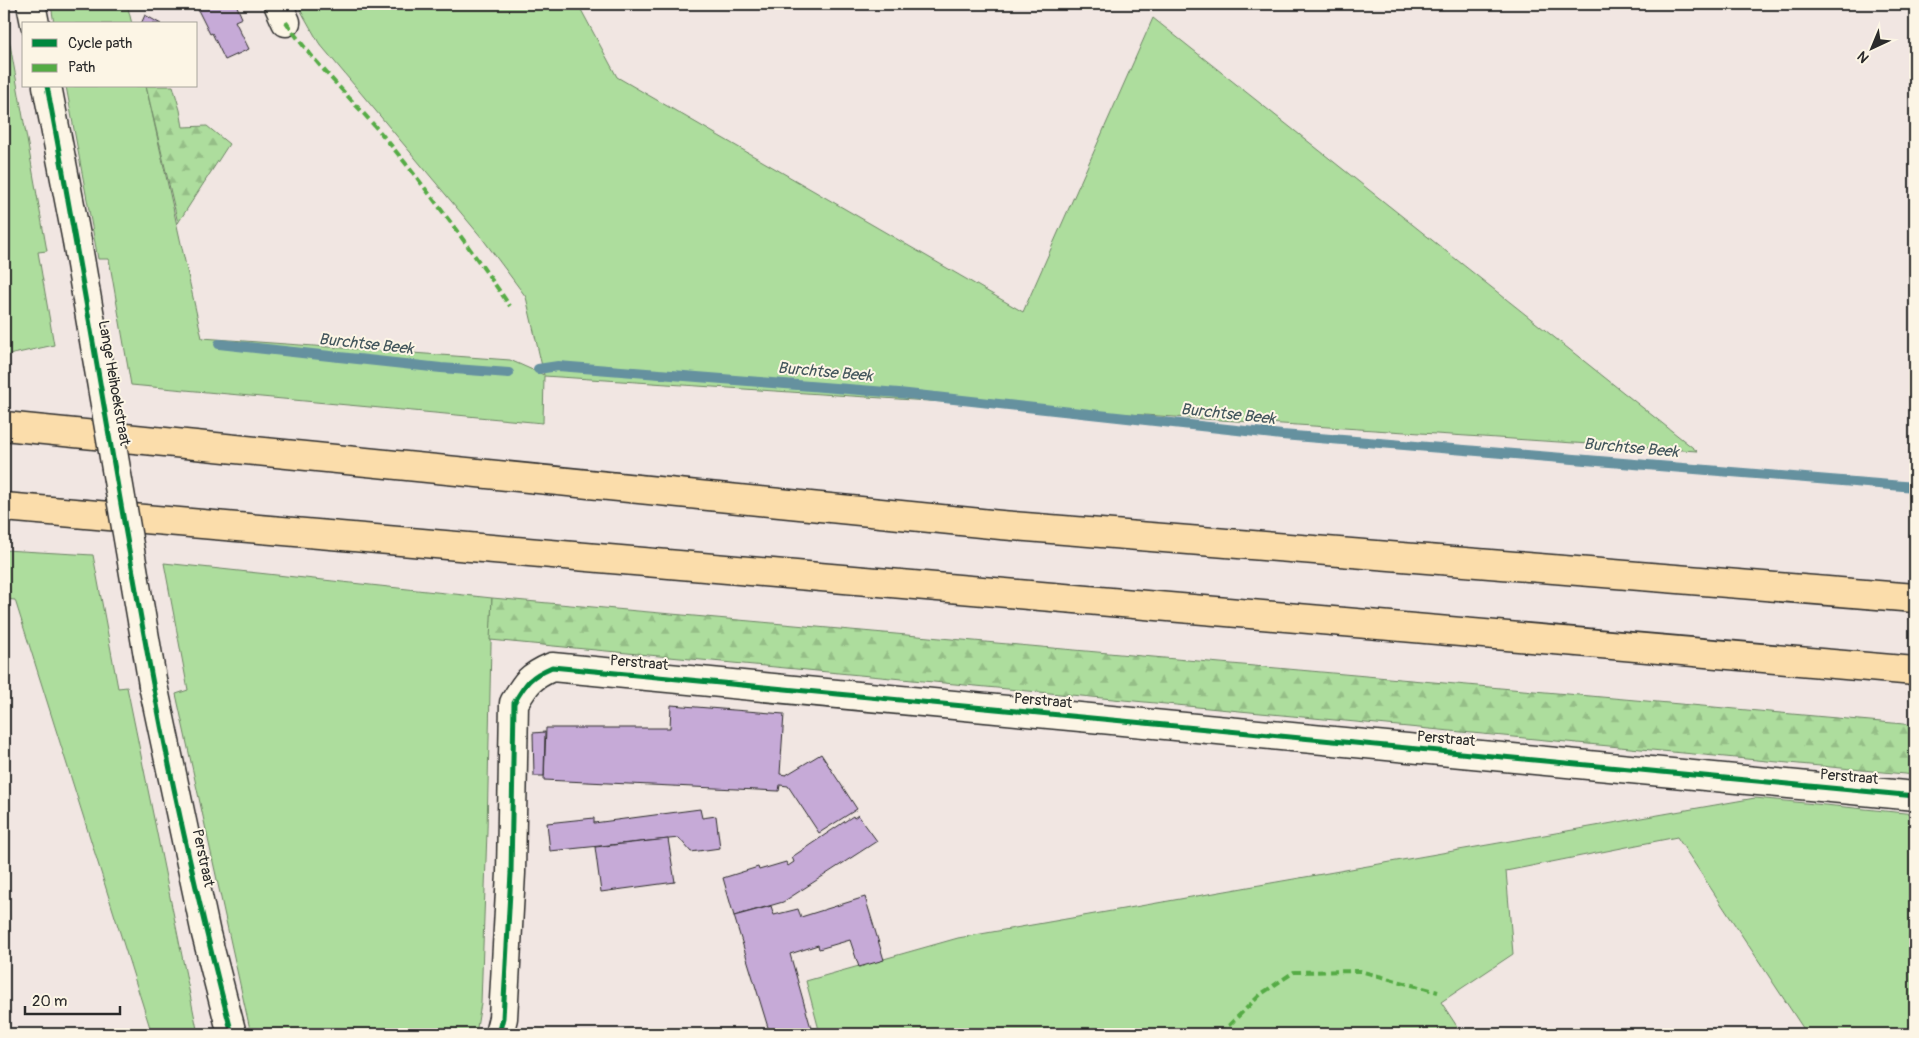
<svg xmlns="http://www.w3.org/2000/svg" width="1919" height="1038" viewBox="0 0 1919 1038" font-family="Pangolin,sans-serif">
  <defs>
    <pattern id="forest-firs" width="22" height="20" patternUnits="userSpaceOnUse" patternTransform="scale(1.25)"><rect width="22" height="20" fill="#addd9d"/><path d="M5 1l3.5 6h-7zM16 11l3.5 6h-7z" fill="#95be87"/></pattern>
  </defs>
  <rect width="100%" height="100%" fill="#f1e6e2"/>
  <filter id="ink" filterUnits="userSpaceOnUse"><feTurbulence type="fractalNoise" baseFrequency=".02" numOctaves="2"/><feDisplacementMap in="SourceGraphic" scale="10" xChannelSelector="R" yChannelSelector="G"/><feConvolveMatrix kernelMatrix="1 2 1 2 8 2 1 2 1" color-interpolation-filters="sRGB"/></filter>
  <g filter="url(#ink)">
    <g fill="#addd9d" stroke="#6c8464">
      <path d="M51,4H127L132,24H54Z"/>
      <path d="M297,4H578L617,77L1023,312L1153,18L1697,451L544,376L543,423L131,385L109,259H98L66,86H146L202,338L510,360L544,375L526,297L482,238L319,43Z"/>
      <path d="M4,11L47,251L38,252L54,345L4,356Z"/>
      <path d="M4,550L93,555L118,688L127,687L198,1034H152L15,600L4,599Z"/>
      <path d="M164,563L492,598L487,831L481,1003L476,1034H251L176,694L188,690Z"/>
      <path d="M1755,798L1915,814V1034H1807L1677,837L1506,871L1513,954L1441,1002L1462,1034H819L818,1026L806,981L958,938Z"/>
    </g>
    <g fill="url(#forest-firs)" stroke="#6c8464">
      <path d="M146,86H173L180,110L183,127L207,126L229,144L178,223Z"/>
      <path d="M492,598L1915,725V775L490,640Z"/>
    </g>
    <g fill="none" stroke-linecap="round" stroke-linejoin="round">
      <g stroke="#65919f" stroke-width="10">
        <path d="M219,344L441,368L509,373"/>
        <path d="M538,369L558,366L899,393L1282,435L1915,487"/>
      </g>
    </g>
    <g fill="#c6aad7" stroke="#2b2b2b">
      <path d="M195,4H236L242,18L235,21L249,49L225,60L212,33L210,34Z"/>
      <path d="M145,15L161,24H141Z"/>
      <path d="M671,705L784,714L780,774L786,775L821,754L857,809L819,833L788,786L780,785L779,791L544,780L546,728H670Z"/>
      <path d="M545,732L544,776H534L533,733Z"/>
      <path d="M700,809L702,818L716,816L720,848L691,852L679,838L550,851L547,823L594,818V823Z"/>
      <path d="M858,815L877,841L783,902L734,916L723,878L758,867L759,870L786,862L788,866L794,862L792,857L853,816L854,818Z"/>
      <path d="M668,839L675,882L601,892L595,847Z"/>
      <path d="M865,897L884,960L859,967L850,940L819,949L818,945L790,954L811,1028L770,1034L734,916L771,906L774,915L798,909L801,917Z"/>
      <path d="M807,1028L808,1034H769H770Z"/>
    </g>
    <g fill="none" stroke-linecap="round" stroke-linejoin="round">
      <defs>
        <g id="minor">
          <path d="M31,4L35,24"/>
          <path d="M278,4L286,22"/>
          <path d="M47,86L77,241"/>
          <path d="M153,685L206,934L232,1034"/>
          <path d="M499,1034L503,1018L511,873L514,703C526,683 529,677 552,667L1915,796"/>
        </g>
        <g id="highway">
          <path d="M4,426L1001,525L1915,598"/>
          <path d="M4,507L1915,671"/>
        </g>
      </defs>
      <use href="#minor" stroke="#2b2b2b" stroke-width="31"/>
      <use href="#highway" stroke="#2b2b2b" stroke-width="31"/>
      <use href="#minor" stroke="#fcf5e5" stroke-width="28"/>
      <use href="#highway" stroke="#fbddab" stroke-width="28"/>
      <defs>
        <path id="minor-bridge" d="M77,241L153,685"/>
      </defs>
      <use href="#minor-bridge" stroke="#2b2b2b" stroke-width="31" stroke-linecap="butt"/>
      <use href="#minor-bridge" stroke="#fcf5e5" stroke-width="28"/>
      <g stroke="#54ab44" stroke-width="4" stroke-dasharray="8 4" stroke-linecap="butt">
        <path d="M286,22C313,62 348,95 380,132C427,188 469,247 510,306"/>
        <path d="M1220,1034L1261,994L1294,972L1360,971L1438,992"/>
      </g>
      <defs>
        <g id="cycleway">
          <path d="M47,86C85,285 116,485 153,684C175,801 202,918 232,1034"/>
          <path d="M499,1034L503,1018L511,873L514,703C526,683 529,677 552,667L1915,796"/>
        </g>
      </defs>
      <use href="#cycleway" stroke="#fcf5e5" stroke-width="8"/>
      <use href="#cycleway" stroke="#00873e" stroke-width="5"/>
    </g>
  </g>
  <g text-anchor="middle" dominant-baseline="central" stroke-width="4" stroke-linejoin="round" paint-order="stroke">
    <g font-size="15" fill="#2b2b2b" stroke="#fcf5e5">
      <text transform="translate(114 383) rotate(80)">Lange Heihoekstraat</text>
      <text transform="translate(639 663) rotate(5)">Perstraat</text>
      <text transform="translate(1043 701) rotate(5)">Perstraat</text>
      <text transform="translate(1446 739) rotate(5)">Perstraat</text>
      <text transform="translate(1849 777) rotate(5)">Perstraat</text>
      <text transform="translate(203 858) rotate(78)">Perstraat</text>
    </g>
    <g font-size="16" font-style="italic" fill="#43565c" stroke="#fcf5e5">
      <text transform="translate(366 344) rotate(6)">Burchtse Beek</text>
      <text transform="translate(825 372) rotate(5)">Burchtse Beek</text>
      <text transform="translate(1228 414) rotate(6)">Burchtse Beek</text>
      <text transform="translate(1631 448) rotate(5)">Burchtse Beek</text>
    </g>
  </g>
  <rect width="1919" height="1038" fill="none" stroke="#fcf5e5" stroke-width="20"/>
  <rect x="10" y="10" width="1899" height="1018" fill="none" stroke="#2b2b2b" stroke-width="2" filter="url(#ink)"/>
  <rect x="22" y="22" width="175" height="65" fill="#fcf5e5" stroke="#a8a49b"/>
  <rect x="32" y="39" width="25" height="8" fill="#00873e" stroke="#a8a49b"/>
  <text x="68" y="48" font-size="15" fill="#2b2b2b">Cycle path</text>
  <rect x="32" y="64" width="25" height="8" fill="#54ab44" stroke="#a8a49b"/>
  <text x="68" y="72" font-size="15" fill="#2b2b2b">Path</text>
  <g transform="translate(1872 48) rotate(224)" stroke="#fcf5e5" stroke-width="4" paint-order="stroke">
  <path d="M0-4L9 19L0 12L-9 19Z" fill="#2b2b2b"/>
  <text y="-8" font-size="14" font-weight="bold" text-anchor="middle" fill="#2b2b2b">N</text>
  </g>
  <path d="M25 1006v8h95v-8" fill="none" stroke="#2b2b2b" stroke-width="2.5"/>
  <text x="32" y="1006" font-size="15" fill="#2b2b2b" stroke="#fcf5e5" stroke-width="4" paint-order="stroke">20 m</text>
</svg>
